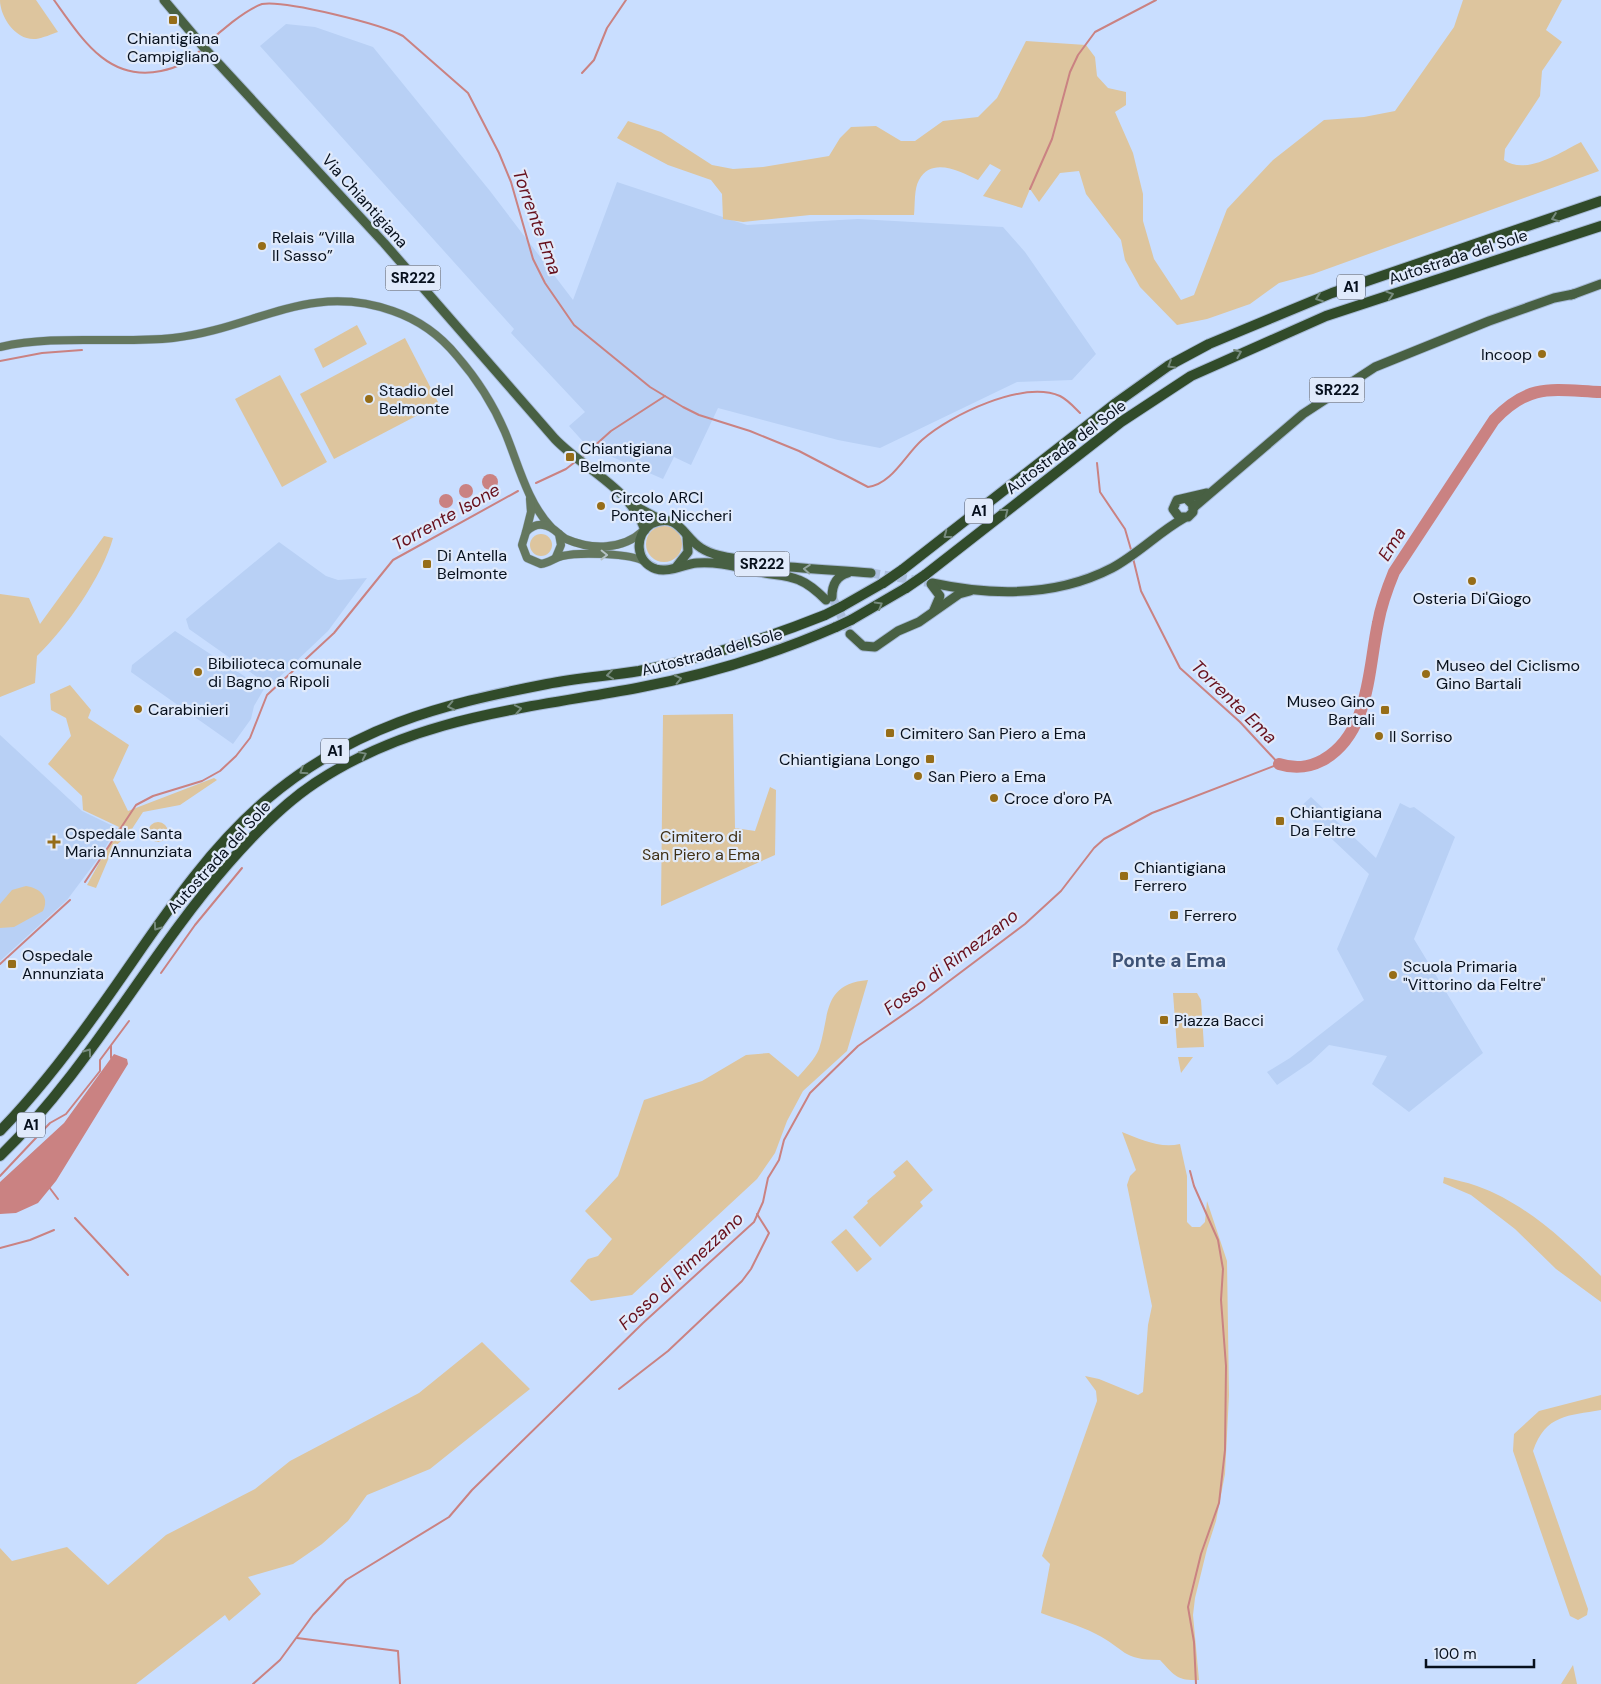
<svg xmlns="http://www.w3.org/2000/svg" width="1601" height="1684" viewBox="0 0 1601 1684" font-family="'DM Sans',sans-serif">
  <rect width="100%" height="100%" fill="#c9deff"/>
  <g fill="#b8d0f5">
    <path d="M286,24L315,27L373,47L490,191L573,300L617,182L747,225L858,219L1003,227L1025,252L1096,354L1072,380L1017,382L880,448L838,440L718,408L691,465L674,457L663,479L587,446L569,426L585,412L511,333L514,329L260,46Z"/>
    <path d="M279,542L326,576L338,580L367,578L328,631L270,686L189,629L186,619Z"/>
    <path d="M175,631L264,689L254,706L251,719L233,744L131,672L132,665Z"/>
    <path d="M0,735L82,811L117,828L100,856L67,900L0,961Z"/>
    <path d="M1311,797L1376,858L1400,803L1410,808L1414,807L1455,837L1414,939L1483,1053L1409,1112L1372,1084L1387,1056L1329,1045L1311,1062L1277,1085L1267,1072L1290,1058L1364,1000L1337,949L1369,874L1299,808Z"/>
  </g>
  <g fill="#ddc59e">
    <path d="M0,0H36L58,32C52,34 43,38 36,39C16,41 0,17 0,0Z"/>
    <path d="M1463,0H1562L1546,30L1562,42L1542,71L1540,96L1505,149L1504,160C1526,176 1561,152 1581,142L1599,171L1313,274L1279,283L1250,304L1207,319L1177,325L1140,287L1125,260L1121,240L1086,194L1079,171L1060,173L1039,202L1030,189L1022,208L983,196L1001,170L990,164L978,180C961,172 932,156 919,180C914,188 915,205 914,215H810L743,222L723,219L722,194L711,180L668,165L617,138L628,121L661,132L712,165L733,169L763,167L829,156L840,138L851,127L876,126L901,141H915L943,121L978,117L997,98L1026,41L1086,45L1095,57L1097,76L1108,88L1126,92V105L1115,112L1133,153L1143,194V221L1154,259L1181,300L1194,295L1227,209L1273,160L1324,120L1364,117L1395,111L1454,27Z"/>
    <path d="M357,325L367,344L323,368L314,349Z"/>
    <path d="M405,338L439,404L334,459L300,394Z"/>
    <path d="M280,375L327,462L282,487L235,399Z"/>
    <circle cx="664" cy="544" r="18"/>
    <circle cx="541" cy="545" r="11"/>
    <path d="M104,536L113,538C102,577 66,628 37,656L35,683L0,697V594L29,598L40,624Z"/>
    <path d="M70,685L91,710L88,718L129,745L113,780L128,811L214,778L217,780L180,805L143,812L128,835L113,848L96,888L87,885L119,827L83,810L82,796L48,764L71,736L66,718L51,710L50,694Z"/>
    <path d="M733,714L735,828L755,831L770,787L776,790L775,855L661,906L663,715Z"/>
    <circle cx="158" cy="832" r="10"/>
    <path d="M26,886C39,888 50,896 43,911L14,927L0,928V904L12,890Z"/>
    <path d="M868,980L847,1051L803,1091L787,1121L775,1153L757,1179L632,1295L591,1301L570,1281L588,1259L598,1256L612,1239L585,1211L618,1176L644,1100L702,1081L746,1055L769,1053L798,1077C805,1069 815,1059 819,1049C830,1017 821,984 868,980Z"/>
    <path d="M1173,993H1197L1201,1000L1204,1047L1177,1048Z"/>
    <path d="M1178,1057H1193L1181,1073Z"/>
    <path d="M1122,1132C1140,1139 1160,1149 1180,1144L1187,1176V1222L1192,1227H1200L1205,1222L1207,1201L1227,1261L1229,1395L1225,1474L1216,1521L1207,1549L1195,1598L1193,1615L1199,1680C1177,1681 1174,1675 1160,1660C1121,1660 1126,1649 1096,1634C1079,1625 1059,1620 1041,1613L1050,1564L1042,1556L1097,1401L1096,1391L1085,1376L1099,1379L1138,1395L1143,1392L1148,1325L1152,1306L1127,1185L1130,1176L1136,1170Z"/>
    <path d="M907,1160L933,1190L920,1202L923,1206L880,1247L853,1217L868,1203L867,1201L896,1176L893,1172Z"/>
    <path d="M1444,1177C1455,1180 1466,1182 1477,1186C1525,1203 1565,1241 1601,1276V1302L1556,1269L1515,1229L1471,1195L1443,1183Z"/>
    <path d="M846,1229L872,1259L857,1272L831,1242Z"/>
    <path d="M482,1342L530,1389L430,1469L367,1495L348,1521L322,1544L293,1564L248,1577L261,1594L229,1621L225,1615L136,1684H0V1548L12,1561L67,1547L108,1585L166,1535L255,1489L290,1461L419,1393Z"/>
    <path d="M1601,1395V1410C1568,1416 1546,1414 1533,1451L1588,1609L1587,1615L1578,1620L1570,1616L1513,1451L1514,1434L1539,1411Z"/>
    <path d="M1573,1665L1577,1684H1561Z"/>
  </g>
  <g fill="#ca8282">
    <circle cx="490" cy="482" r="8"/>
    <circle cx="466" cy="491" r="7"/>
    <circle cx="446" cy="501" r="7"/>
    <path d="M114,1054L127,1059L128,1064L56,1181L38,1203L16,1213L0,1214V1182L64,1123Z"/>
  </g>
  <g fill="none" stroke-linecap="round" stroke-linejoin="round">
    <g stroke="#ca8282" stroke-width="2">
      <path d="M54,0C82,39 108,82 161,71C177,68 189,62 201,50"/>
      <path d="M206,45C219,32 245,10 262,4C285,0 381,24 403,36L468,93L499,153L511,182L533,259L545,283L574,325L650,387L683,407L699,415L750,431L799,451L868,487C892,484 905,455 922,440C950,415 1023,380 1060,396C1068,400 1074,407 1080,413"/>
      <path d="M582,73L594,60L607,28L626,0"/>
      <path d="M1030,189L1052,139L1070,72L1078,55L1095,32L1156,0"/>
      <path d="M0,361L42,353L82,350"/>
      <path d="M581,458L611,431L665,396"/>
      <path d="M1097,463L1100,492L1125,529L1132,553"/>
      <path d="M536,483L566,469L575,462"/>
      <path d="M85,882L136,805L153,796L202,781L220,771L236,756L250,738L267,695L334,633L393,560L518,491"/>
      <path d="M0,964L70,900"/>
      <path d="M161,973L195,925L242,868"/>
      <path d="M111,1046V1058"/>
      <path d="M1190,1171L1194,1186L1218,1240L1223,1269L1221,1300L1226,1366L1225,1450L1219,1503L1201,1554L1188,1607L1194,1642L1196,1684"/>
      <path d="M0,1176L50,1123L66,1114L100,1071V1060L129,1021"/>
      <path d="M49,1187L58,1199"/>
      <path d="M75,1218L128,1275"/>
      <path d="M0,1248L30,1240L54,1230"/>
      <path d="M619,1389L668,1351L742,1281L751,1269L769,1233L757,1214"/>
      <path d="M297,1638L398,1651L400,1684"/>
      <path d="M253,1684L280,1660L313,1615L346,1580L449,1517L472,1490L643,1323L754,1222L763,1202L768,1178L779,1160L784,1140L810,1093L858,1046L920,1003L1025,924L1061,891L1094,848L1104,839L1152,813L1279,764L1240,722L1180,668L1141,591L1133,558"/>
    </g>
    <path stroke="#ca8282" stroke-width="12" d="M1279,764C1295,769 1308,768 1323,760C1370,733 1368,670 1378,623C1381,606 1387,589 1394,572L1494,420C1530,382 1553,390 1601,392"/>
    <g stroke="#acbfdd" stroke-width="9" stroke-dasharray="9 4.5" stroke-linecap="butt">
      <path d="M871,573L932,583"/>
      <path d="M832,597L850,634"/>
    </g>
    <defs>
      <g id="secondary">
        <path d="M0,347C57,334 115,344 173,338C255,329 308,281 393,311C419,320 439,334 457,356C477,379 493,404 505,432C518,463 527,502 551,527"/>
        <path d="M643,531C623,550 591,550 566,539C558,535 554,526 543,525C536,524 531,527 526,532L522,545L527,558L541,564C549,563 554,558 562,556C579,552 632,553 645,562"/>
        <path d="M526,532L531,512L530,499"/>
        <path d="M556,557L561,545L559,534"/>
      </g>
      <g id="primary">
        <path d="M164,0L206,50L384,243L555,439C585,470 629,487 645,530"/>
        <path d="M1571,295L1601,284"/>
        <path d="M1187,499L1193,505V512L1188,517H1179L1173,509L1177,500L1207,493"/>
        <path d="M633,505L661,520"/>
        <path d="M1193,508L1303,414L1375,367L1489,321L1554,298L1574,294"/>
        <path d="M677,566L688,552L687,536"/>
        <path d="M932,583C992,596 1056,597 1112,568C1138,554 1159,532 1184,518"/>
        <path d="M931,584L940,596L934,610"/>
        <path d="M832,597C832,586 836,576 848,573"/>
        <path d="M826,600C818,592 809,584 799,580C788,575 776,575 765,573C743,569 720,561 697,563C684,564 669,573 656,569C635,562 634,535 651,524C679,511 683,537 701,548C712,555 725,557 738,559C782,569 826,569 871,573"/>
        <path d="M850,634L863,646L875,647L898,631L919,622L959,594L970,591"/>
      </g>
      <g id="motorway">
        <path d="M902,570L1116,403L1168,366L1209,344L1332,293L1601,201"/>
        <path d="M925,575L1121,422L1191,376L1326,316L1601,226"/>
        <path d="M841,607L883,583"/>
        <path d="M851,620L906,588"/>
        <path d="M0,1131C36,1094 67,1054 97,1012C150,939 197,859 266,800C352,727 439,705 547,684C577,678 608,676 639,671C704,658 763,640 825,615"/>
        <path d="M0,1156C89,1070 147,957 228,864C254,834 282,805 315,783C414,717 523,709 637,688C706,675 772,655 836,627"/>
      </g>
    </defs>
    <use href="#secondary" stroke="#a6b9d6" stroke-width="9"/>
    <use href="#primary" stroke="#a6b9d6" stroke-width="11"/>
    <use href="#motorway" stroke="#a6b9d6" stroke-width="12"/>
    <use href="#secondary" stroke="#64775f" stroke-width="8"/>
    <use href="#primary" stroke="#486043" stroke-width="9"/>
    <use href="#motorway" stroke="#314b2a" stroke-width="10"/>
    <defs>
      <g id="motorway-bridge">
        <path d="M883,583L902,570"/>
        <path d="M906,588L925,575"/>
        <path d="M825,615L841,607"/>
        <path d="M836,627L851,620"/>
      </g>
    </defs>
    <use href="#motorway-bridge" stroke="#a6b9d6" stroke-width="12" stroke-linecap="butt"/>
    <use href="#motorway-bridge" stroke="#314b2a" stroke-width="10"/>
  </g>
  <defs><path id="oneway-chevron" d="M-2-3.5L2.5 0L-2 3.5" fill="none" stroke-width="1.6" stroke-linecap="round" stroke-linejoin="round" transform="scale(1.25)"/></defs>
  <g stroke="#778b7e">
    <use href="#oneway-chevron" transform="translate(1555 218) rotate(160)"/>
    <use href="#oneway-chevron" transform="translate(1390 295) rotate(-18)"/>
    <use href="#oneway-chevron" transform="translate(1319 298) rotate(159)"/>
    <use href="#oneway-chevron" transform="translate(1238 353) rotate(-23)"/>
    <use href="#oneway-chevron" transform="translate(1171 365) rotate(149)"/>
    <use href="#oneway-chevron" transform="translate(1005 512) rotate(-38)"/>
    <use href="#oneway-chevron" transform="translate(947 535) rotate(143)"/>
    <use href="#oneway-chevron" transform="translate(879 605) rotate(-30)"/>
    <use href="#oneway-chevron" transform="translate(610 675) rotate(172)"/>
    <use href="#oneway-chevron" transform="translate(678 679) rotate(-12)"/>
    <use href="#oneway-chevron" transform="translate(451 706) rotate(168)"/>
    <use href="#oneway-chevron" transform="translate(518 709) rotate(-10)"/>
    <use href="#oneway-chevron" transform="translate(363 755) rotate(-26)"/>
    <use href="#oneway-chevron" transform="translate(303 771) rotate(147)"/>
    <use href="#oneway-chevron" transform="translate(157 927) rotate(125)"/>
    <use href="#oneway-chevron" transform="translate(88 1052) rotate(-54)"/>
  </g>
  <use stroke="#b5c2c4" href="#oneway-chevron" transform="translate(604 555) rotate(1)"/>
  <use stroke="#94a59f" href="#oneway-chevron" transform="translate(807 569) rotate(-176)"/>
  <g fill="#966d18" stroke="#e0eafb" stroke-width="2">
    <rect x="168" y="15" width="10" height="10" rx="2.5"/>
    <circle cx="262" cy="246" r="5"/>
    <circle cx="1542" cy="354" r="5"/>
    <circle cx="369" cy="399" r="5"/>
    <rect x="565" y="452" width="10" height="10" rx="2.5"/>
    <circle cx="601" cy="506" r="5"/>
    <rect x="422" y="559" width="10" height="10" rx="2.5"/>
    <circle cx="1472" cy="581" r="5"/>
    <circle cx="198" cy="672" r="5"/>
    <circle cx="1426" cy="674" r="5"/>
    <circle cx="138" cy="709" r="5"/>
    <rect x="1380" y="705" width="10" height="10" rx="2.5"/>
    <rect x="885" y="728" width="10" height="10" rx="2.5"/>
    <circle cx="1379" cy="736" r="5"/>
    <rect x="925" y="754" width="10" height="10" rx="2.5"/>
    <circle cx="918" cy="776" r="5"/>
    <circle cx="994" cy="798" r="5"/>
    <rect x="1275" y="816" width="10" height="10" rx="2.5"/>
    <path d="M51.5 834.5h5v5h5v5h-5v5h-5v-5h-5v-5h5z"/>
    <rect x="1119" y="871" width="10" height="10" rx="2.5"/>
    <rect x="1169" y="910" width="10" height="10" rx="2.5"/>
    <rect x="7" y="959" width="10" height="10" rx="2.5"/>
    <circle cx="1393" cy="975" r="5"/>
    <rect x="1159" y="1015" width="10" height="10" rx="2.5"/>
  </g>
  <g text-anchor="middle" dominant-baseline="central" stroke-width="4.5" stroke-linejoin="round" paint-order="stroke">
    <g fill="#e0eafb" stroke="#485160" stroke-width="1">
      <rect x="385.5" y="265.5" width="55" height="25" rx="4"/>
      <rect x="1337" y="274.5" width="28" height="25" rx="4"/>
      <rect x="1309.5" y="377.5" width="55" height="25" rx="4"/>
      <rect x="965" y="498.5" width="28" height="25" rx="4"/>
      <rect x="734.5" y="551.5" width="55" height="25" rx="4"/>
      <rect x="321" y="738.5" width="28" height="25" rx="4"/>
      <rect x="17" y="1112.5" width="28" height="25" rx="4"/>
    </g>
    <g font-size="15" font-weight="bold" fill="#07101d">
      <text x="413" y="278">SR222</text>
      <text x="1351" y="287">A1</text>
      <text x="1337" y="390">SR222</text>
      <text x="979" y="511">A1</text>
      <text x="762" y="564">SR222</text>
      <text x="335" y="751">A1</text>
      <text x="31" y="1125">A1</text>
    </g>
    <g font-size="16" fill="#07101d" stroke="#e0eafb" text-anchor="start">
      <text x="173" y="38" text-anchor="middle">Chiantigiana<tspan x="173" dy="18">Campigliano</tspan></text>
      <text x="272" y="237">Relais “Villa<tspan x="272" dy="18">Il Sasso”</tspan></text>
      <text x="1532" y="354" text-anchor="end">Incoop</text>
      <text x="379" y="390">Stadio del<tspan x="379" dy="18">Belmonte</tspan></text>
      <text x="580" y="448">Chiantigiana<tspan x="580" dy="18">Belmonte</tspan></text>
      <text x="611" y="497">Circolo ARCI<tspan x="611" dy="18">Ponte a Niccheri</tspan></text>
      <text x="437" y="555">Di Antella<tspan x="437" dy="18">Belmonte</tspan></text>
      <text x="1472" y="598" text-anchor="middle">Osteria Di'Giogo</text>
      <text x="208" y="663">Bibilioteca comunale<tspan x="208" dy="18">di Bagno a Ripoli</tspan></text>
      <text x="1436" y="665">Museo del Ciclismo<tspan x="1436" dy="18">Gino Bartali</tspan></text>
      <text x="1375" y="701" text-anchor="end">Museo Gino<tspan x="1375" dy="18">Bartali</tspan></text>
      <text x="148" y="709">Carabinieri</text>
      <text x="900" y="733">Cimitero San Piero a Ema</text>
      <text x="1389" y="736">Il Sorriso</text>
      <text x="920" y="759" text-anchor="end">Chiantigiana Longo</text>
      <text x="928" y="776">San Piero a Ema</text>
      <text x="1004" y="798">Croce d'oro PA</text>
      <text x="1290" y="812">Chiantigiana<tspan x="1290" dy="18">Da Feltre</tspan></text>
      <text x="65" y="833">Ospedale Santa<tspan x="65" dy="18">Maria Annunziata</tspan></text>
      <text x="1134" y="867">Chiantigiana<tspan x="1134" dy="18">Ferrero</tspan></text>
      <text x="1184" y="915">Ferrero</text>
      <text x="22" y="955">Ospedale<tspan x="22" dy="18">Annunziata</tspan></text>
      <text x="1403" y="966">Scuola Primaria<tspan x="1403" dy="18">"Vittorino da Feltre"</tspan></text>
      <text x="1174" y="1020">Piazza Bacci</text>
    </g>
    <g font-size="16" fill="#07101d" stroke="#e0eafb">
      <text transform="translate(365 201) rotate(48)">Via Chiantigiana</text>
      <text transform="translate(1458 257) rotate(-18)">Autostrada del Sole</text>
      <text transform="translate(1066 447) rotate(-37)">Autostrada del Sole</text>
      <text transform="translate(712 652) rotate(-15)">Autostrada del Sole</text>
      <text transform="translate(219 857) rotate(-48)">Autostrada del Sole</text>
    </g>
    <g font-size="16" fill="#403015" stroke="#e0eafb">
      <text x="701" y="836">Cimitero di<tspan x="701" dy="18">San Piero a Ema</tspan></text>
    </g>
    <g font-size="18" font-style="italic" fill="#67101c" stroke="#e0eafb">
      <text transform="translate(537 222) rotate(70)">Torrente Ema</text>
      <text transform="translate(446 517) rotate(-29)">Torrente Isone</text>
      <text transform="translate(1392 544) rotate(-58)">Ema</text>
      <text transform="translate(1234 702) rotate(44)">Torrente Ema</text>
      <text transform="translate(951 962) rotate(-37)">Fosso di Rimezzano</text>
      <text transform="translate(681 1271) rotate(-43)">Fosso di Rimezzano</text>
    </g>
    <g font-size="19" font-weight="bold" fill="#3e5376" stroke="#e0eafb">
      <text x="1169" y="960">Ponte a Ema</text>
    </g>
  </g>
  <path d="M1426 1659v8h108v-8" fill="none" stroke="#07101d" stroke-width="2.5"/>
  <text x="1434" y="1659" font-size="15" fill="#07101d" stroke="#e0eafb" stroke-width="4" paint-order="stroke">100 m</text>
</svg>
